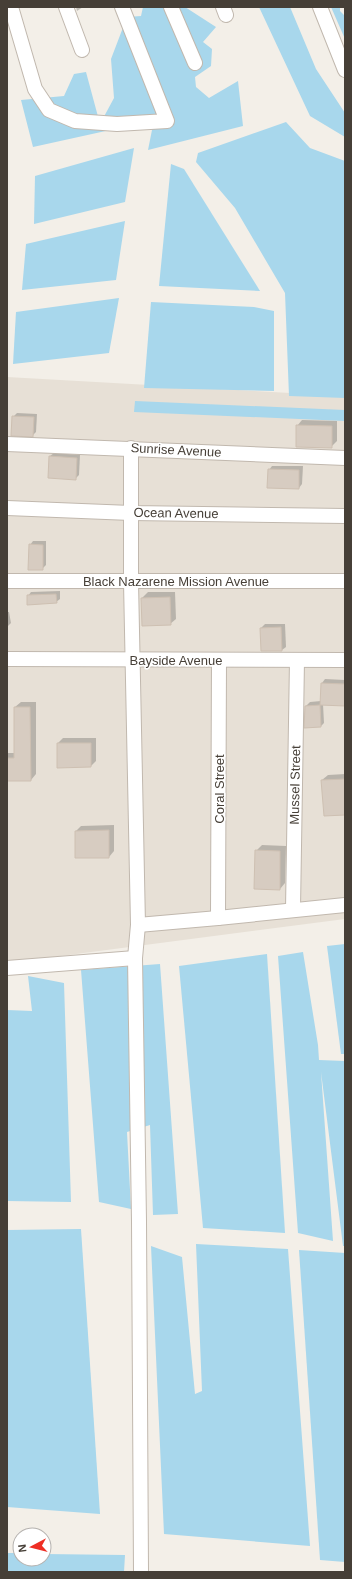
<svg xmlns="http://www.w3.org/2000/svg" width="352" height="1579" viewBox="0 0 352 1579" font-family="Arial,sans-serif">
  <rect width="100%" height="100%" fill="#f3efe8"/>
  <path fill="#e7e0d6" d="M7,377L345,396V919L7,963Z"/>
  <g fill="#a8d7ec">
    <path d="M143,7H185L216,27L203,42L212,49L211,66L195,77L196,87L209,98L238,81L243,126L148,150L152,130L142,123L33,147L21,100L64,96L74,74L86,72L100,124L114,98L111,59L127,17L141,16Z"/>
    <path d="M259,7H290L316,69L345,113V137L310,116Z"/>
    <path d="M331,7H340V11L345,16V39Z"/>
    <path d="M286,122L310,148L345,161V398L289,396L285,293L235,208L196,162L198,153Z"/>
    <path d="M134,148L125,202L34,224L35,176Z"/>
    <path d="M171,164L184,169L260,291L159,286Z"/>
    <path d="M125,221L116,280L22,290L26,244Z"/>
    <path d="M119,298L109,353L13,364L16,312Z"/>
    <path d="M151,302L254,307L274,311V391L144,388Z"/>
    <path d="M135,401L345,410V421L134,412Z"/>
    <path d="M345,944V1054H341L327,946Z"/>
    <path d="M303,952L318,1045L319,1060L345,1061V1246H343L321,1072L333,1241L298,1233L278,956Z"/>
    <path d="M267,954L285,1233L203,1228L179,966Z"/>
    <path d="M160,964L178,1214L153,1215L150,1125L127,1132L131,1209L99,1202L81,970Z"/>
    <path d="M28,976L64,983L71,1202L7,1201V1010L32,1011Z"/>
    <path d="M81,1229L100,1514L7,1507V1230Z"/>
    <path d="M196,1244L288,1249L310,1546L164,1534L151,1246L182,1257L195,1394L202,1391Z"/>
    <path d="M299,1250L345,1253V1562L320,1560Z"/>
    <path d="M7,1553H20V1559H44V1554L125,1555L124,1572H7Z"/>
  </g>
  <g fill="#0003">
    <path d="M76,7H83L77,11Z"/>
    <path d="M17,413L37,414L36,432L32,436L13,417Z"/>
    <path d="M302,420L337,421V441L331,447L297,426Z"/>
    <path d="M54,453L80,455L79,475L75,479L50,456Z"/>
    <path d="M272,466H303L302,484L299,488L269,470Z"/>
    <path d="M33,541H46V565L42,569L30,545Z"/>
    <path d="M60,591V599L56,602L28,596L31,592Z"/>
    <path d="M148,592H175L176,619L170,624L143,625L142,598Z"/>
    <path d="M7,612H9L11,623L7,627Z"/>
    <path d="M265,624H285L286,647L282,650L261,628Z"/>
    <path d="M325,679L345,680V704H323L324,723L321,726L306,706L310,702L321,701L322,683Z"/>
    <path d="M21,702H36V774L31,780H7V753H15V707Z"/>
    <path d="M63,738H96V761L91,766L58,743Z"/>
    <path d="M345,774V814L322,780L328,775Z"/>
    <path d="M114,825V851L109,857L76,831L81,826Z"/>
    <path d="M262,845L286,846L285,883L280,889L256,851Z"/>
  </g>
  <g fill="#d7ccc1" stroke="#cec0b2">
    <path d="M12,416L34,417L33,437L11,436Z"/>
    <path d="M296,425L332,426V448L296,447Z"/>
    <path d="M49,456L77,458L76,480L48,478Z"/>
    <path d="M268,469L299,470V489L267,488Z"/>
    <path d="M29,544L43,545V570H28Z"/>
    <path d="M56,594L57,603L27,605V595Z"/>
    <path d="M170,597L171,625L142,626L141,598Z"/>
    <path d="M281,627L282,651H261L260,628Z"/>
    <path d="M321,683L345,684V706L320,705Z"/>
    <path d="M320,705L321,727L304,728L305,706Z"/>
    <path d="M14,707H30L31,781H7V758H14Z"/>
    <path d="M57,743H91V767L57,768Z"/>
    <path d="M345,779V815L324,816L321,780Z"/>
    <path d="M109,830V858H75V831Z"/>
    <path d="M255,850L280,851V890L254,889Z"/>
  </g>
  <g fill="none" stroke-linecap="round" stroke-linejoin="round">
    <defs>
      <g id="minor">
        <path d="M11,7L35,89L49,110L75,121L117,124L167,121L122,7"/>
        <path d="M66,7L82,50"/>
        <path d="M171,7L195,63"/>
        <path d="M223,7L226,15"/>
        <path d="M320,7L345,70"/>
        <path d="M7,444L345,458"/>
        <path d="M131,448V582L138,925L135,958L139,1221L141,1572"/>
        <path d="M7,508L131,513L345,516"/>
        <path d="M7,581H345"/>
        <path d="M7,659L345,660"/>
        <path d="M293,909L297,660"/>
        <path d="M218,918L219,660"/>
        <path d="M138,925L218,918L345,905"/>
        <path d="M7,968L135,958"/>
      </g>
    </defs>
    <use href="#minor" stroke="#c1b8ae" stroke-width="16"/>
    <use href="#minor" stroke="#fff" stroke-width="14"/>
  </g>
  <g text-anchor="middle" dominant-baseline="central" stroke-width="3" stroke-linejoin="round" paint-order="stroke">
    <g font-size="13" fill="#463f37" stroke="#fff">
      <text transform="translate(176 450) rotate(3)">Sunrise Avenue</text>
      <text transform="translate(176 513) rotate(1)">Ocean Avenue</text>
      <text x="176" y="581">Black Nazarene Mission Avenue</text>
      <text x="176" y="660">Bayside Avenue</text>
      <text transform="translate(295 785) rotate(-89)">Mussel Street</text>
      <text transform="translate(219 789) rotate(-90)">Coral Street</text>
    </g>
  </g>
  <rect width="352" height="1579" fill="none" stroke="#463f37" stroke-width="16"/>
  <g transform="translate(32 1547) rotate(263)"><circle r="19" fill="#ffffff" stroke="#b5b2af"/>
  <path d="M0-3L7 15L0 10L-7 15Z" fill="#ee2e24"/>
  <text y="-6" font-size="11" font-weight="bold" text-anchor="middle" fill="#463f37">N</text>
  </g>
</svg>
